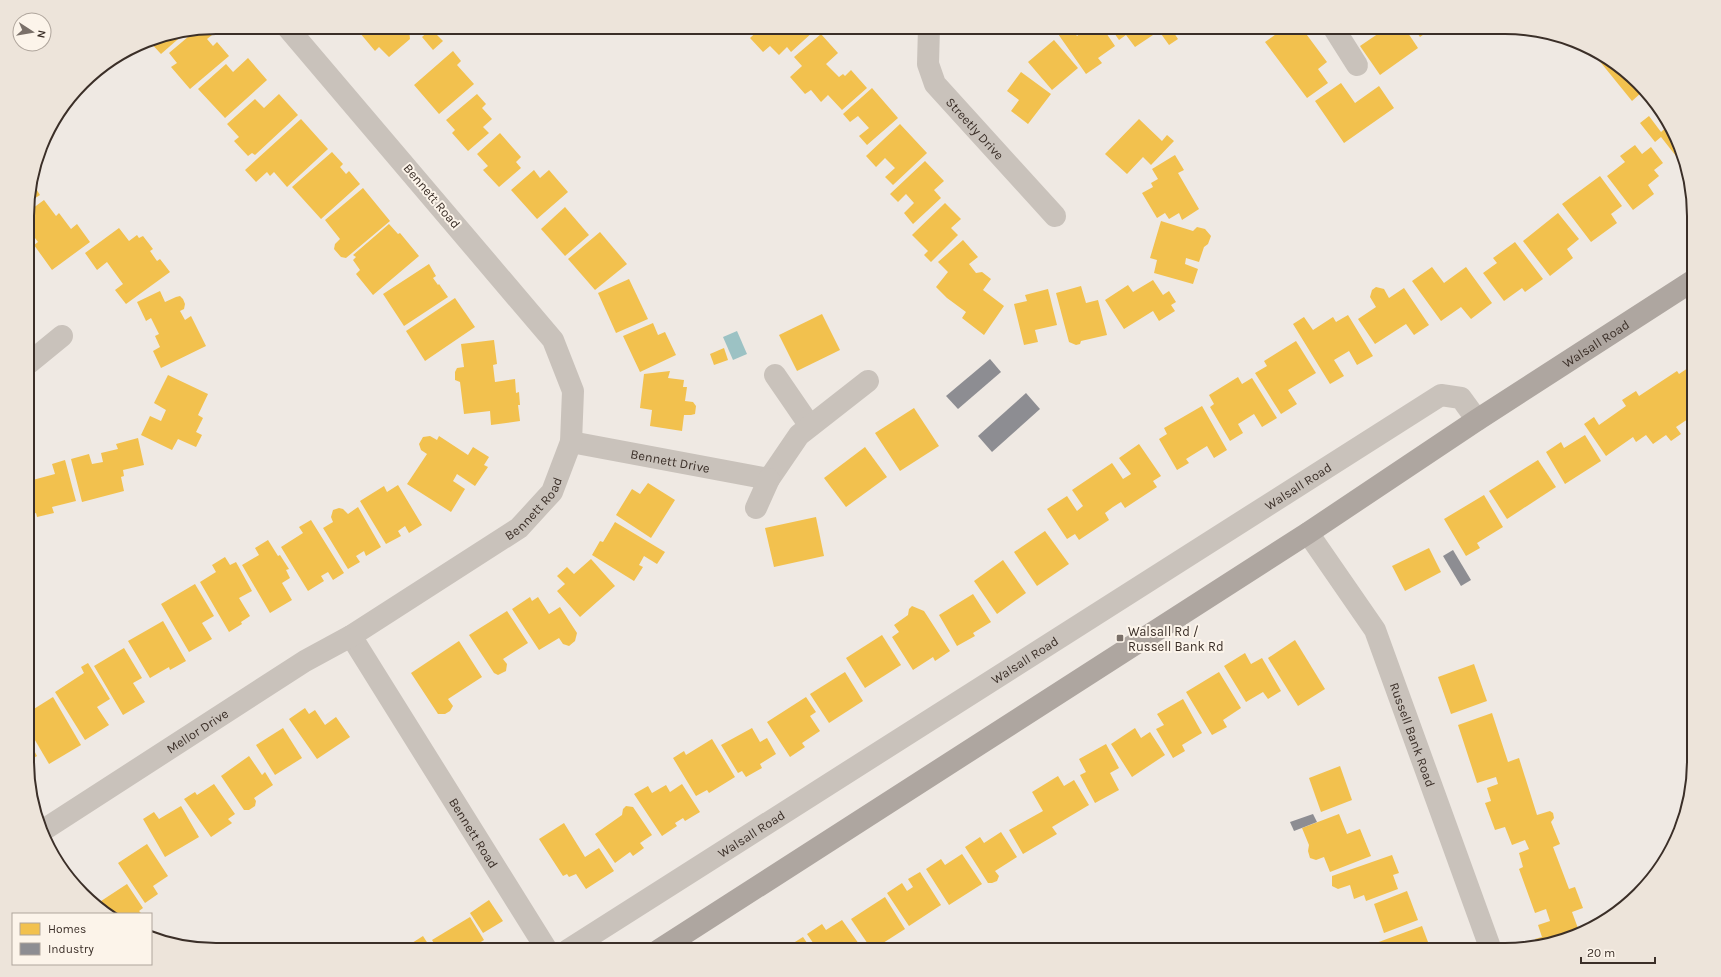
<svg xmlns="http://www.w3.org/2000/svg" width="1721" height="977" viewBox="0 0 1721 977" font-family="Karla,sans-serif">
  <rect width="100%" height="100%" fill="#efe9e3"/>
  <path fill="#9cc2c4" d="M737,331L747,354L733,360L723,337Z"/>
  <g fill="#f2c14e">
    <path d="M355,27H406L409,30L410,39L389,57L379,47L375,51Z"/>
    <path d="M739,27H753L746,34Z"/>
    <path d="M762,27H810L814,31L791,52L787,47L779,55L770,46L763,52L750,38Z"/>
    <path d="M1062,27H1070L1077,36L1089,27H1102L1115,46L1098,58L1102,63L1086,74L1056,31Z"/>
    <path d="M1110,27H1170L1178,39L1169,45L1159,31L1135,47L1126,35L1119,40Z"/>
    <path d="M1286,27H1301L1327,62L1318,69L1328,83L1307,98L1265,42Z"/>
    <path d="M1388,27H1404L1418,48L1380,75L1360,46Z"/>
    <path d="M1413,27H1434L1420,37Z"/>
    <path d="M207,29L212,35L207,39L213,46L217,42L229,56L190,89L171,67L177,63L169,53L195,31Z"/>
    <path d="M431,29L443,41L433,50L422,37Z"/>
    <path d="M185,33L161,54L148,40Z"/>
    <path d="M821,34L838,53L826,64L839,77L843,74L845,76L851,70L867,88L842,110L828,95L821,102L811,90L805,94L790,77L802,66L794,57Z"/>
    <path d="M1054,40L1078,68L1052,90L1028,62Z"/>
    <path d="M453,51L461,61L457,65L474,84L439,114L414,85Z"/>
    <path d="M1596,51L1599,52L1642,92L1632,101L1593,53Z"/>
    <path d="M248,58L267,80L225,118L198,89L226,64L233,72Z"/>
    <path d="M1021,72L1051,94L1028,124L1011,111L1019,100L1007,91Z"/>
    <path d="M1341,83L1355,103L1379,86L1394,108L1344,143L1315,101Z"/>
    <path d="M872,88L898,118L867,145L859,136L869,128L858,116L850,122L843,114Z"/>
    <path d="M279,94L298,115L255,155L252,153L248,156L234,141L239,137L227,124L255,99L264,108Z"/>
    <path d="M477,94L486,104L482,108L492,119L483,127L489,133L468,151L452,133L455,130L446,120Z"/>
    <path d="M1649,116L1661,132L1669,125L1684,155L1687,170L1661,137L1655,142L1640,123Z"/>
    <path d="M301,119L328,149L287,187L274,172L270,176L267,172L256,182L245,170Z"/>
    <path d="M1139,119L1162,141L1167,135L1174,141L1151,165L1143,157L1127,174L1105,154Z"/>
    <path d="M900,124L927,153L893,185L885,177L895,168L885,158L876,167L866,156Z"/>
    <path d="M500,133L521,157L516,162L521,168L499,187L483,170L488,166L477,154Z"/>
    <path d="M1635,145L1642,154L1651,147L1663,163L1654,170L1659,176L1648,185L1654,194L1633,210L1607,176L1625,162L1620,156Z"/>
    <path d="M332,152L343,164L340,167L346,174L349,171L360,184L321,219L292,187Z"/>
    <path d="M1175,155L1184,170L1178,173L1199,209L1182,220L1179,213L1169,219L1165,213L1157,218L1142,193L1153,187L1151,183L1158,179L1152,169Z"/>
    <path d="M925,161L944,181L934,190L941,198L913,224L904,213L914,203L906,194L898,202L890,194Z"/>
    <path d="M534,170L540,178L549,170L568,192L537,219L511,190Z"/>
    <path d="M1600,176L1622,206L1611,214L1617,223L1591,242L1562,204Z"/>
    <path d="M32,182L40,195L29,202V191Z"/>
    <path d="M363,188L390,221L346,258L341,257L334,249L335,244L340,239L325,220Z"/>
    <path d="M44,200L56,216L59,213L71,229L77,224L90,242L52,270L34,245L38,242L32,234L29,236V211Z"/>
    <path d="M945,203L961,219L951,228L958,235L931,262L924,255L928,251L912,235Z"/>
    <path d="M565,207L589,235L565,256L541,229Z"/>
    <path d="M1558,213L1579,239L1567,249L1573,258L1550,276L1523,241Z"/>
    <path d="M1161,221L1193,231L1197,227L1205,229L1211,236L1208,244L1204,247L1199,262L1186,258L1185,264L1198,269L1193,284L1154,273L1157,260L1150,258Z"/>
    <path d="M389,224L398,234L400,233L419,256L373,295L356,274L360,270L353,260L356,257L353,255Z"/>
    <path d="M119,228L129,241L137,235L139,238L143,236L153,249L150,251L157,261L160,259L170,272L126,304L115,290L123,284L107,262L97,270L85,253Z"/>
    <path d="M600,232L627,264L595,290L568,259Z"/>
    <path d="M963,240L978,257L969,264L976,273L982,272L991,279L983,290L1004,306L984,335L962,318L966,312L947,298L936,287L948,272L938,262Z"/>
    <path d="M1515,242L1543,279L1525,292L1522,288L1504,301L1483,273L1497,263L1493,258Z"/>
    <path d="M429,264L436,276L433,278L438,285L439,284L448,297L404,326L383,294Z"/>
    <path d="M1432,267L1444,283L1466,267L1492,303L1471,319L1461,307L1441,321L1412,281Z"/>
    <path d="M629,279L648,319L616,333L598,293Z"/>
    <path d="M1153,280L1163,295L1169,291L1176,302L1171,305L1175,311L1159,321L1153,311L1124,329L1105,300L1128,285L1133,292Z"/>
    <path d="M1081,286L1086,303L1098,300L1107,335L1081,341L1080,344L1076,345L1069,342L1056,293Z"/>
    <path d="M1376,287L1384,289L1389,298L1404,288L1429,325L1414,335L1406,324L1375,344L1358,319L1376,307L1370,297L1372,290Z"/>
    <path d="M1048,289L1057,325L1035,330L1038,342L1024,345L1014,304L1027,301L1025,295Z"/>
    <path d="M160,291L165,302L176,297L180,296L183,299L185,304L184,309L180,311L185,320L191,316L206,346L161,368L153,351L160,347L155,336L159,334L151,318L146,321L137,302Z"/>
    <path d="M455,298L475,327L425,361L406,331Z"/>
    <path d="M822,314L840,350L797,371L779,335Z"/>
    <path d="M1348,315L1373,356L1357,365L1349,351L1334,360L1344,376L1330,384L1293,324L1304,317L1313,330L1333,317L1336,322Z"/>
    <path d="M653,323L658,335L665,332L676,355L640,372L623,336Z"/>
    <path d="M494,340L497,364L493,365L495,382L515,379L516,393L519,392L520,405H518L520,421L491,425L490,411L464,414L460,382L455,380V372L457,368L464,367L461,344Z"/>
    <path d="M1296,341L1316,373L1288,390L1297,404L1281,414L1255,373L1267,366L1264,361Z"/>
    <path d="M724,348L728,360L714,365L710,354Z"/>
    <path d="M1694,360V404L1686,410L1691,417L1676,427L1681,434L1671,441L1666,435L1653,444L1646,435L1636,442L1633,437L1606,456L1584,424L1594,417L1599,425L1626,406L1622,400L1636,391L1639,396L1677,371L1679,374L1691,366L1689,363Z"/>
    <path d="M670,371L668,378L684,380L683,387H687L685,401L693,402L696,406L695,414L691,415H684L682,431L650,426L652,410L640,408L644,374Z"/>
    <path d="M168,375L208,394L198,415L203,418L196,432L202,435L196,447L178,439L172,450L141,435L150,416L161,421L166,410L154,403Z"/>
    <path d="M1238,377L1242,384L1252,378L1277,418L1262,427L1254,414L1238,424L1243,433L1230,441L1210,407L1214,404L1209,395Z"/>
    <path d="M1202,406L1227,450L1214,458L1207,446L1186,459L1189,463L1177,470L1159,439L1167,434L1164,428Z"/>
    <path d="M914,408L939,446L900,471L875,433Z"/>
    <path d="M1585,435L1601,461L1565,484L1546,452L1561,442L1564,448Z"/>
    <path d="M430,436L437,440L439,436L468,455L473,447L489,457L484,465L488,467L475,486L457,474L453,481L465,489L451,512L407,484L427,454L421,450L419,444L423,437Z"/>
    <path d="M138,438L144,465L123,470L124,476L121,477L124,491L82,502L71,459L89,454L92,464L103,462L101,453L118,449L116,444Z"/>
    <path d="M1139,444L1161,476L1153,481L1157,487L1125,508L1121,502L1113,507L1105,513L1109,520L1079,540L1075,534L1067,539L1047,509L1067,496L1077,511L1083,506L1072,490L1112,463L1123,479L1131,474L1119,458Z"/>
    <path d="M865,447L887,477L846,507L824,478Z"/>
    <path d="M65,460L76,501L52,507L54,513L37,517L36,513L29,515V481L55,474L52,464Z"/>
    <path d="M1538,460L1556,487L1507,519L1489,491Z"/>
    <path d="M648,483L675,500L651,538L616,515L632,489L640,494Z"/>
    <path d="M398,485L422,525L409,533L405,526L398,531L401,536L386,544L360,501L384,486L387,492Z"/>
    <path d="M1484,495L1503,527L1477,543L1480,548L1466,556L1444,519Z"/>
    <path d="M358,507L381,547L366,556L364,551L356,556L360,562L348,569L323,528L333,522L331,517L333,510L339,508L343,509L348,514Z"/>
    <path d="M816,517L824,556L774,567L765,528Z"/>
    <path d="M311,520L344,573L333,580L328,572L321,576L324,581L308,591L281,547L303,533L299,527Z"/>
    <path d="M615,522L665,552L657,564L644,556L639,565L643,567L634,581L592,555L600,541L603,542Z"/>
    <path d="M1045,531L1069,564L1037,586L1014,552Z"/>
    <path d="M268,540L278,556L280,555L289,569L286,570L290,578L282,583L292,600L270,613L242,565L259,555L255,548Z"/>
    <path d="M1429,548L1441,572L1405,591L1392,566Z"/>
    <path d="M225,557L230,565L236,562L252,591L239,598L250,616L241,622L242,624L229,632L200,582L216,572L212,565Z"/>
    <path d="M591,559L615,586L580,617L557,591L565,584L557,576L567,567L574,574Z"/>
    <path d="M1003,560L1026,593L997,614L974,581Z"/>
    <path d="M195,584L214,616L202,623L212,639L189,652L161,604Z"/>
    <path d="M973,594L991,622L973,633L975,636L957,646L939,615Z"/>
    <path d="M530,597L532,601L538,597L549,614L560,607L577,633L575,641L569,646L563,644L559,638L539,650L512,609Z"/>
    <path d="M912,606L924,611L950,651L935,661L933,657L913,670L892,637L899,632L894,625L908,615L909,609Z"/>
    <path d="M507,611L528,643L503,659L507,664L506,671L498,675L494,673L469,635Z"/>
    <path d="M163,621L186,661L170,670L169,667L150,678L128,641Z"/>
    <path d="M882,635L901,665L865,688L846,658Z"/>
    <path d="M1295,640L1325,689L1298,706L1268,658Z"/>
    <path d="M459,641L482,677L448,699L453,706L450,711L445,714H438L411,673Z"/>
    <path d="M124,648L142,678L133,683L145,702L123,715L94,666Z"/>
    <path d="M1245,653L1251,664L1262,658L1281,691L1268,699L1263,692L1246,702L1224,666Z"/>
    <path d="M88,663L110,699L97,707L109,725L85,740L55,692L84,673L81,667Z"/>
    <path d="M1474,664L1487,701L1451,714L1438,677Z"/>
    <path d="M845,672L863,701L829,723L810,694Z"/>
    <path d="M1219,672L1241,708L1223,720L1227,727L1212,735L1186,692Z"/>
    <path d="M53,697L81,745L49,764L29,730V712Z"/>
    <path d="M806,697L816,712L810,716L820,731L802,743L805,747L790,757L767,722Z"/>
    <path d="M1183,699L1202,733L1182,745L1185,751L1173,758L1156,729L1164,725L1157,714Z"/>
    <path d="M305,708L309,714L315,710L325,725L336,717L350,737L317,759L289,719Z"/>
    <path d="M1492,713L1508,762L1519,758L1537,815L1550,811L1553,813L1554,818L1551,822L1560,844L1553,847L1569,889L1575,887L1583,908L1572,912L1579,931L1537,944L1535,939L1542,937L1538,925L1550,921L1546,909L1535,913L1519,869L1523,867L1519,853L1529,849L1525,840L1512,845L1505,827L1495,830L1485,803L1491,801L1487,788L1498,784L1496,777L1477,783L1458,725Z"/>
    <path d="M283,728L302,758L275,775L256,745Z"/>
    <path d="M752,728L760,742L767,738L776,754L760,764L762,768L746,777L742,771L738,773L721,745Z"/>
    <path d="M1135,728L1141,738L1150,732L1165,755L1132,777L1111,744Z"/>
    <path d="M712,739L735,777L709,793L707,790L696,796L673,758L684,751L686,755Z"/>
    <path d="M29,741L37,756L29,761Z"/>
    <path d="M1106,744L1119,768L1110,773L1119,790L1095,803L1080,775L1086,772L1079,759Z"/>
    <path d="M249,756L262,775L265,772L273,785L254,798L256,801L255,806L249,810H244L221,776Z"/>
    <path d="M1340,766L1352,800L1321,812L1309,778Z"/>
    <path d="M1058,776L1064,786L1074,780L1089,805L1052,827L1057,834L1023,854L1009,830L1043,811L1032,792Z"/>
    <path d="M214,784L235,814L228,819L232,823L211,837L184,799L195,792L197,795Z"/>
    <path d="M682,784L700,812L685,821L683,818L675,823L677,826L662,836L634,794L648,786L652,793L666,785L670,792Z"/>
    <path d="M181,806L199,837L165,857L143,819L154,812L159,819Z"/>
    <path d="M626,806L633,807L652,835L640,843L644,848L633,856L630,852L615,863L595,834L622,815L623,809Z"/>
    <path d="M1339,814L1347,834L1360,829L1371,856L1330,872L1324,857L1316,860L1310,858L1308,851L1309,845L1302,828Z"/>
    <path d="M564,823L585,857L599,848L614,871L586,889L576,874L569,877L567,874L563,876L539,839Z"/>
    <path d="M1001,832L1017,857L995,871L999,876L997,881L992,883H988L965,847L980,837L984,843Z"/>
    <path d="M147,844L168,876L153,886L158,894L145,903L118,863Z"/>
    <path d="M962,854L982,884L949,905L926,869L941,859L945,865Z"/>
    <path d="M1392,855L1399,873L1393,875L1398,889L1366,901L1364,895L1354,899L1350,885L1338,889L1332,886V876Z"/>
    <path d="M920,872L941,905L909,926L887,893L902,883L907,891L913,887L908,879Z"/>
    <path d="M127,884L143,908L139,911L142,914H110L98,903Z"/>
    <path d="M1407,891L1418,920L1384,933L1374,904Z"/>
    <path d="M885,897L905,929L872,950L851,919Z"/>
    <path d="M489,900L503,921L483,933L470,913Z"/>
    <path d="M470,917L484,940L468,950H438L432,940Z"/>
    <path d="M842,920L859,944L850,950H818L807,934L822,924L826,930Z"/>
    <path d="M1422,926L1431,950L1372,949L1376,943Z"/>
    <path d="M423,936L432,950H401Z"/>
    <path d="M803,937L812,950H782Z"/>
  </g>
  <g fill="#8d8d92">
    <path d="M990,359L1001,372L958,409L946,396Z"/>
    <path d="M1026,393L1040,409L992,452L978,436Z"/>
    <path d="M1453,550L1471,580L1461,586L1443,556Z"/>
    <path d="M1313,814L1317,822L1294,831L1290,822Z"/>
  </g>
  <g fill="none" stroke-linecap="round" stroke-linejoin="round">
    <g stroke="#c9c2bb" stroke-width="22">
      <path id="s1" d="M929,27L928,64L935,84L1055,216"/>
      <path d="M1333,27L1357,65"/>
      <path d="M29,363L62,336"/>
      <path d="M775,375L810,426"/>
      <path id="s2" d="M571,442L769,479L799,435L868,381"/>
      <path d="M756,508L769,479"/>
      <path id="s3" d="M1308,533L1375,630L1491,950"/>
      <path id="s4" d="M351,636L547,950"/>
      <path id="s5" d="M45,829L305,661L351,636L519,528L552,492L571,442L573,391L553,340L287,27"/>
      <path id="s6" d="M568,950L1441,395L1461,398L1477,420"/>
    </g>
    <path stroke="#aea6a0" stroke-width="22" id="s7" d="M659,950L1308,533L1477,420L1694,280"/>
  </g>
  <rect fill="#7a7069" stroke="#fcf4ea" stroke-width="1.5" x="1116" y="634" width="8" height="8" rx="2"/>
  <g text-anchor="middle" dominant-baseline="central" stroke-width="4" stroke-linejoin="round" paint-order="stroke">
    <g font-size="13" fill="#3b2f28" stroke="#fcf4ea">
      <text stroke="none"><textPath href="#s1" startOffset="118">Streetly Drive</textPath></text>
      <text transform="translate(432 196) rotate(50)">Bennett Road</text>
      <text stroke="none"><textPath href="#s7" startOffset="1116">Walsall Road</textPath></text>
      <text stroke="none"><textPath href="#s2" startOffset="101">Bennett Drive</textPath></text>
      <text stroke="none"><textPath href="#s6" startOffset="865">Walsall Road</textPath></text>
      <text stroke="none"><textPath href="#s5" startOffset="586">Bennett Road</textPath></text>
      <text stroke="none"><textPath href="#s6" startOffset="541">Walsall Road</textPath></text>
      <text stroke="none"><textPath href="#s5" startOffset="181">Mellor Drive</textPath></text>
      <text stroke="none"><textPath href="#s3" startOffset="229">Russell Bank Road</textPath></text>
      <text stroke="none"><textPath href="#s4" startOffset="232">Bennett Road</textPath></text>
      <text stroke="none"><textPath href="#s6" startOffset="217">Walsall Road</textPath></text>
    </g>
    <g font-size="13" fill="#3b2f28" stroke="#fcf4ea" text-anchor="start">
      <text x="1128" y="631">Walsall Rd /<tspan x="1128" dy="15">Russell Bank Rd</tspan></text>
    </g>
  </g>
  <path d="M0 0H1721V977H0ZM216 34H1505A182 182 0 0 1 1687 216V761A182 182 0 0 1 1505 943H216A182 182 0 0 1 34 761V216A182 182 0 0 1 216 34Z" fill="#ede4da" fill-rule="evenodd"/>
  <path fill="none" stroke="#3b2f28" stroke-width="2" d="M216 34H1505A182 182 0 0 1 1687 216V761A182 182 0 0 1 1505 943H216A182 182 0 0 1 34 761V216A182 182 0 0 1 216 34Z"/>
  <rect x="12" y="913" width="140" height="52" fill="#fcf4ea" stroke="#afa59c"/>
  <rect x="20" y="923" width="20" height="12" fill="#f2c14e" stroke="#afa59c"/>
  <text x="48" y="933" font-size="12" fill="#3b2f28">Homes</text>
  <rect x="20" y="943" width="20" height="12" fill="#8d8d92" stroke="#afa59c"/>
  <text x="48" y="953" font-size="12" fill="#3b2f28">Industry</text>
  <g transform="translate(32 32) rotate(102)"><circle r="19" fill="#fcf4ea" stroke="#afa59c"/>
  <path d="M0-3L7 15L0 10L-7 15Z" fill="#7a7069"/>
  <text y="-6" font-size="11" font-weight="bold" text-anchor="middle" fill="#3b2f28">N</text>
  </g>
  <path d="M1581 957v6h74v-6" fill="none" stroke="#3b2f28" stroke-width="2"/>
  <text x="1587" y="957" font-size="12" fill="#3b2f28" stroke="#fcf4ea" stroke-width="3" paint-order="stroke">20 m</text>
</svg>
